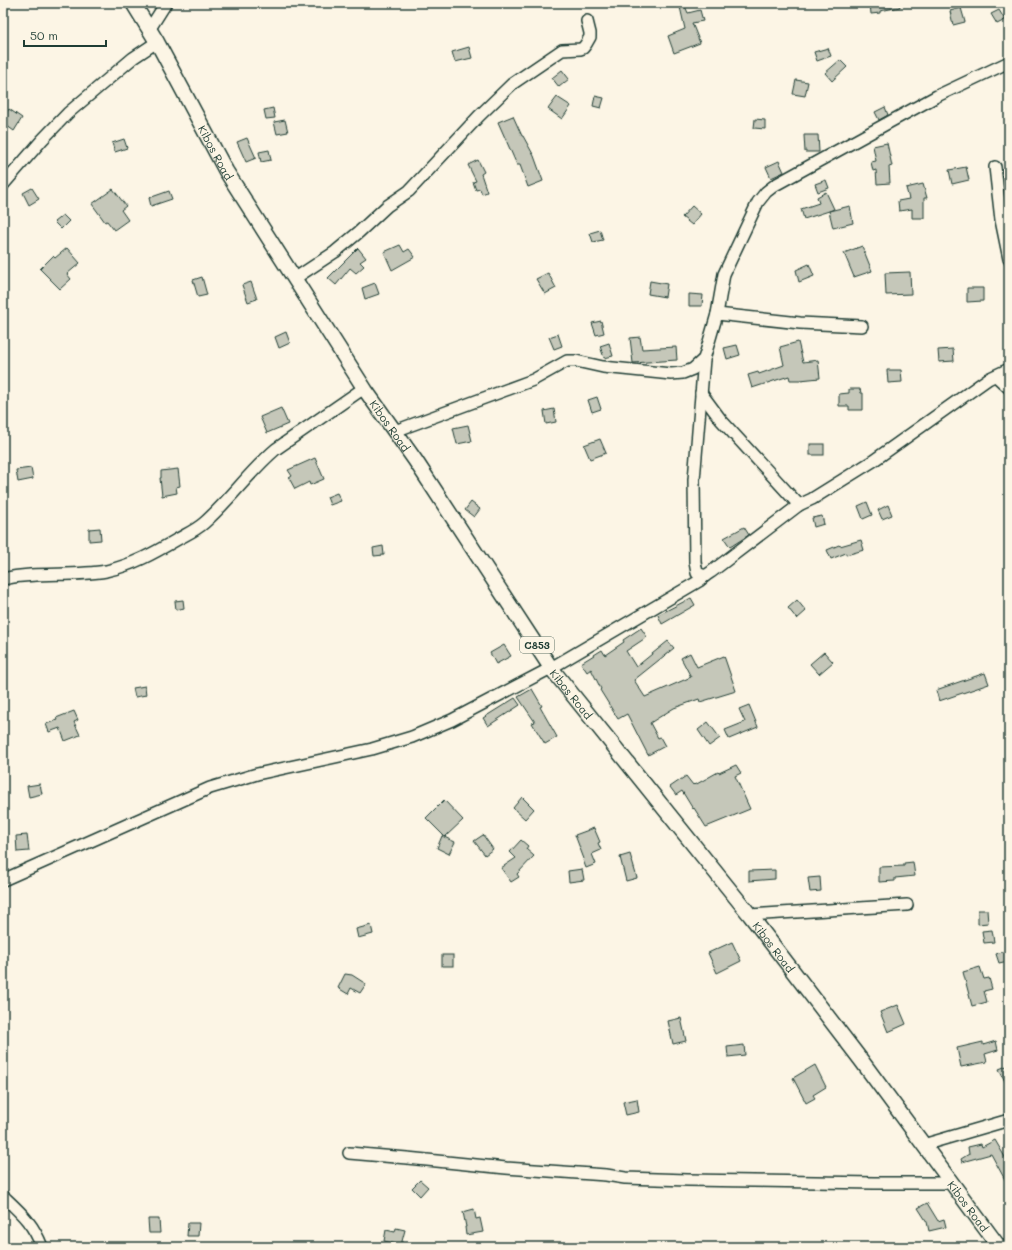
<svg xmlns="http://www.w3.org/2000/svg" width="1012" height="1250" viewBox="0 0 1012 1250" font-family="Mali,sans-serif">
  <rect width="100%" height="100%" fill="#fcf5e5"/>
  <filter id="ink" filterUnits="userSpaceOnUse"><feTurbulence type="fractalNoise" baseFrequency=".025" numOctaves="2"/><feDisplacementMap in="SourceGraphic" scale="8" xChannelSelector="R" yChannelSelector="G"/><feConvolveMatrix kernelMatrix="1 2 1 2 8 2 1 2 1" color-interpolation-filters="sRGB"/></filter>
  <g filter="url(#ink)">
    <g fill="#c5c7b9" stroke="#1f3d34">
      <path d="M870,3H899L900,7L880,11V13L871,14Z"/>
      <path d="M685,6L688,13L700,10L703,21L692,23L700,43L674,53L668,36L685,29L680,7Z"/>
      <path d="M961,8L965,22L953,25L950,11Z"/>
      <path d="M999,10L1005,20L997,24L991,14Z"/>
      <path d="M469,47L472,58L455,62L452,52Z"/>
      <path d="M828,48L831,56L817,61L814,52Z"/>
      <path d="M840,60L847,67L832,81L825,73Z"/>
      <path d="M562,70L569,79L559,87L552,78Z"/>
      <path d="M796,80L808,82L805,96L793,94Z"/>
      <path d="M595,96L604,98L601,108L593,106Z"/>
      <path d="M557,97L571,106L562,119L548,109Z"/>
      <path d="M885,107L888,115L879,120L875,112Z"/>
      <path d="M273,108L275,118L266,119L264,110Z"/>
      <path d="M9,109L22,118L14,131L3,123V117Z"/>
      <path d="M513,116L522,136H523L534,156L543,181L528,187L520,165H517L498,122Z"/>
      <path d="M755,119L765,120V129L754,128Z"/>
      <path d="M285,120L288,132L277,134L274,122Z"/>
      <path d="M804,135H818L819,152H805Z"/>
      <path d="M247,138L256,158L246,162L237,142Z"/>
      <path d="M124,139L127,148L115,152L112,143Z"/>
      <path d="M887,143L892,166L889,167L890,183L877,184L876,170L873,171L871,162L876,161L873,146Z"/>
      <path d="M269,150L271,160L261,162L259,152Z"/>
      <path d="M478,160L484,172L481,174L487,192L482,194L480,189L476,190L473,182L476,181L468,165Z"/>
      <path d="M779,161L784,172L771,178L766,167Z"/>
      <path d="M966,167L969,180L952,184L949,170Z"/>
      <path d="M826,180L829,188L818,192L815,184Z"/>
      <path d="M923,184L927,198H924V218H912V209L899,211L898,201L909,199L906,188Z"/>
      <path d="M32,188L39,199L29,205L23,193Z"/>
      <path d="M113,189L126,206L121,210L128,220L114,230L107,221L105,222L92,204Z"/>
      <path d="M169,191L172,199L151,206L149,198Z"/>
      <path d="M826,192L834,209L829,211L850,206L853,223L833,228L829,211L804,219L801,209L819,203L817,197Z"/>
      <path d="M692,206L701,214L692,225L682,217Z"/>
      <path d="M63,215L69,221L61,229L54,222Z"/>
      <path d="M600,230L603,240L593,242L590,233Z"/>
      <path d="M400,245L404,252L409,249L415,257L392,270L384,252Z"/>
      <path d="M862,246L872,271L854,277L844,253Z"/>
      <path d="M67,248L80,263L67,274L71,279L60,289L40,269L53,256L55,258Z"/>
      <path d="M358,248L366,258L360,262L364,266L356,273L350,268L336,285L328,278Z"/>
      <path d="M809,264L814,276L799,282L796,270Z"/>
      <path d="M910,272L911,294L886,295L885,273Z"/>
      <path d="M548,273L556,288L545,294L536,279Z"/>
      <path d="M202,277L207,295L198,297L193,280Z"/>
      <path d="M650,281L667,284L665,297L648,294Z"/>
      <path d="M251,282L257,299L248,302L242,285Z"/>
      <path d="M375,283L379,294L365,299L362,288Z"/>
      <path d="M967,288H983V301L967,302Z"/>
      <path d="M689,294L703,295L702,306H689Z"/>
      <path d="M601,321L604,333L596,335L592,323Z"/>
      <path d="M286,332L290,343L279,348L275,337Z"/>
      <path d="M558,334L562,346L554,349L549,337Z"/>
      <path d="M640,337L642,349L676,347L677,360L633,363L630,338Z"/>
      <path d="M798,342L803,362L818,360L820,378L800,380H790L789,376L752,388L748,375L758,372L759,374L784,365L780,347Z"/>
      <path d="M609,343L613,356L604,358L600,346Z"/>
      <path d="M737,345L740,355L727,359L724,348Z"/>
      <path d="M953,349L954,361L939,362L938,350Z"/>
      <path d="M887,370H901L902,382L888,383Z"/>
      <path d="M849,389H860L861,393H863V410H849V406H839V394L849,393Z"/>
      <path d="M597,397L601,409L592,412L588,400Z"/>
      <path d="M281,408L288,424L267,433L260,417Z"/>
      <path d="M554,409L556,422L546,424L544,411Z"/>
      <path d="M468,425L472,441L457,444L453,428Z"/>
      <path d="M600,439L606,453L590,459L584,445Z"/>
      <rect x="810" y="444" width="14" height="11"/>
      <path d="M315,458L324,479L310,485L309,482L295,489L289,478L292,476L288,470Z"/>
      <path d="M31,468L33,479L18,482L16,470Z"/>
      <path d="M178,469L180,486L176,487L177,493L162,496L160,478H161V471Z"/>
      <path d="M337,493L341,501L330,505L327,497Z"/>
      <path d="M471,502L480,509L474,517L465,510Z"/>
      <path d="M867,502L872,515L863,519L858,506Z"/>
      <path d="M888,505L892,515L882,519L878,510Z"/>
      <path d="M822,516L824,524L814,527L812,518Z"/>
      <path d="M744,527L749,535L730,547L724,538Z"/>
      <path d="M100,528L101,540L89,541V529Z"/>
      <path d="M861,540L864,550L846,555V553L831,559L827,550L839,545L840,546Z"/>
      <path d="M383,546L384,555L374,556L373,548Z"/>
      <path d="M691,598L695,605L662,624L658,615Z"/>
      <path d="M183,600L184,608L176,610L175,601Z"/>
      <path d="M797,600L806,611L797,619L788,608Z"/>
      <path d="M641,628L647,637L626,651L636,667L668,641L674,648L634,680L645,697L691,677L681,658L690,653L697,667L724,656L736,691L700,702L699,699L674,708L650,723L658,738L660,737L665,746L648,755L627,714L618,719L600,690L601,689L591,669L587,672L581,663L602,650L605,655L624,642L623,640Z"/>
      <path d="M504,645L511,656L496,664L490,653Z"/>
      <path d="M824,652L833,662L819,674L810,664Z"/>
      <path d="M985,673L989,684L939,701L936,690Z"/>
      <path d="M145,686L146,695L135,697L133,688Z"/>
      <path d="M532,689L542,706L540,707L557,737L545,744L532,723L535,722L518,697Z"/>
      <path d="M515,698L520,705L488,726L483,718Z"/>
      <path d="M749,705L758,727L729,739L725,730L745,722L739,709Z"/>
      <path d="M74,711L78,720L74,722L80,735L65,741L60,728L49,732L46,724L57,720L56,718Z"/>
      <path d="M708,722L720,738L709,746L698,730Z"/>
      <path d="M736,765L741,773L735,776L750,809L706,827L694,808L693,809L682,791L676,795L670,787L686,776L693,785L694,784L695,785L718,772L719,773Z"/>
      <path d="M40,784L42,794L29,797L27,786Z"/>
      <path d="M522,797L534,809L525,819L513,808Z"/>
      <path d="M444,800L463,820L445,837L426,818Z"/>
      <path d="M594,828L600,842L598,843L601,850L592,854L596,864L586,868L583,860L584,859L575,835Z"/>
      <path d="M27,835L29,851L17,852L16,836Z"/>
      <path d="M483,835L493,849L485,855L474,841Z"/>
      <path d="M442,836L455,842L449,854L437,848Z"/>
      <path d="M521,840L528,846L526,849L534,856L517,874L519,877L511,882L501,868L516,858L510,852Z"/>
      <path d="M630,854L637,878L626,881L620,857Z"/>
      <path d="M913,862L915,876L895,878V881L879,882V867L904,866V863Z"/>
      <path d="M582,869L584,880L569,882L568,871Z"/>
      <path d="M775,870V879L749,881V871Z"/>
      <path d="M820,877L821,891L810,892L808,878Z"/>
      <path d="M978,910H987L988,923L978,924Z"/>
      <path d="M371,925L373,934L358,938L356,929Z"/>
      <path d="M992,930L994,942L984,943L982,931Z"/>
      <path d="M732,942L741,961L717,973L708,953Z"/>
      <path d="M1005,951L1008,961L999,963L996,954Z"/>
      <rect x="442" y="955" width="11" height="11"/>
      <path d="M980,967L984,979L989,978L992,989L984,991L987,1002L972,1006L963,972Z"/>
      <path d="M345,974L352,975L366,984L360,993L351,988L348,994L338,988Z"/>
      <path d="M898,1005L906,1024L888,1032L880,1012Z"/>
      <path d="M681,1018L686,1041L673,1044L668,1021Z"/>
      <path d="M996,1041L998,1050L985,1054L987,1062L961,1067L957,1048L983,1042V1045Z"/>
      <path d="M744,1045L745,1055L728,1057L727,1047Z"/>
      <path d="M815,1065L826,1087L813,1095L815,1098L806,1103L793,1078Z"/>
      <path d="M1009,1065V1090L999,1069Z"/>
      <path d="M637,1099L639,1112L626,1115L623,1102Z"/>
      <path d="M995,1140L1009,1164V1187L991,1154L962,1162L961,1159L969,1154L968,1147L981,1144L982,1147Z"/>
      <path d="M420,1180L428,1187L420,1196L412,1188Z"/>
      <path d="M927,1203L938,1221L944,1219L946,1227L929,1231L927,1222L918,1208Z"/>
      <path d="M474,1209L476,1219L480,1218L483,1232L466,1235L465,1227H466L463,1212Z"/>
      <path d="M148,1219H159L160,1233H149Z"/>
      <path d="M188,1223H199L198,1236H187Z"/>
      <path d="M396,1228L405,1230L401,1245L384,1241L386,1230L395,1232Z"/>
    </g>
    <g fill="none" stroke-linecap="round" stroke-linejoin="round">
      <defs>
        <g id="minor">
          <path d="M149,30L166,3"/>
          <path d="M1009,62L937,96L775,185L766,192L758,202L724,274L717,314L704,359L694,480L695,562L697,573L705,576L711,572L799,505L812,499L873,461L988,379L1009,369"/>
          <path d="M995,167L1001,220L1009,259"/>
          <path d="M3,185L42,140L68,113L133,58L157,42"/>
          <path d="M294,279L335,252L359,232L387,206L409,191L479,116L512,84L562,50L580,49L583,48L586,44L590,37V33L587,21"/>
          <path d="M717,314L800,323L862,326"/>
          <path d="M996,376L1009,388"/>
          <path d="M701,393L721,420L799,505"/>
          <path d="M395,431L533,380L567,361H576L603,367L671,374L683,373L693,369L704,359"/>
          <path d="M3,579C36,571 72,577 106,571C133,565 154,553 178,539C187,534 196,530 204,523C230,500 250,471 276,449L364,388"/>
          <path d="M3,880L210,788L257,774L372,749L412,737L452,720L551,668L699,581L705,576"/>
          <path d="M750,915L907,905"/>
          <path d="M923,1145L1009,1120"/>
          <path d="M349,1153L407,1158L506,1168L606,1175L625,1178L688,1180L874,1183H951"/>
          <path d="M3,1196C21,1213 33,1223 42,1247"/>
        </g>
        <g id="major">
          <path id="s1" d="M133,3L157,42L226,171L366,391L415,460L551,668L750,915L861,1060L999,1247"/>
        </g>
      </defs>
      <use href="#minor" stroke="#1f3d34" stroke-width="14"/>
      <use href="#major" stroke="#1f3d34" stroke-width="17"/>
      <use href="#minor" stroke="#fcf5e5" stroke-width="11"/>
      <use href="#major" stroke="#fcf5e5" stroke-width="14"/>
    </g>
  </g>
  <g text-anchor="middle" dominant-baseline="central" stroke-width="3" stroke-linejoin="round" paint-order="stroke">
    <rect fill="#fcf5e5" stroke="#617469" stroke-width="1" x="520" y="637" width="34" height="16" rx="3"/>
    <g font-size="10" font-weight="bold" fill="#1f3d34">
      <text x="537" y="645">C853</text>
    </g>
    <g font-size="11" fill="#1f3d34" stroke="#fcf5e5">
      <text stroke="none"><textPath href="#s1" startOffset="171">Kibos Road</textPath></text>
      <text stroke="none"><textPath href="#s1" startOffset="495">Kibos Road</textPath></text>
      <text stroke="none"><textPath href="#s1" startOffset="819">Kibos Road</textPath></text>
      <text stroke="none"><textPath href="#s1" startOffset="1143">Kibos Road</textPath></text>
      <text stroke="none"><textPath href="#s1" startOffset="1467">Kibos Road</textPath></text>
    </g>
  </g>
  <rect width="1012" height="1250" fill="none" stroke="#fcf5e5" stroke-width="16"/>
  <rect x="8" y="8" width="996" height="1234" fill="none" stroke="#1f3d34" stroke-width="1.5" filter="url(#ink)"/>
  <path d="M24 40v6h82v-6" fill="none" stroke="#1f3d34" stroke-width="2"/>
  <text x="30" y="40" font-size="12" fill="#1f3d34" stroke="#fcf5e5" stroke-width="3" paint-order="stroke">50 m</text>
</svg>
